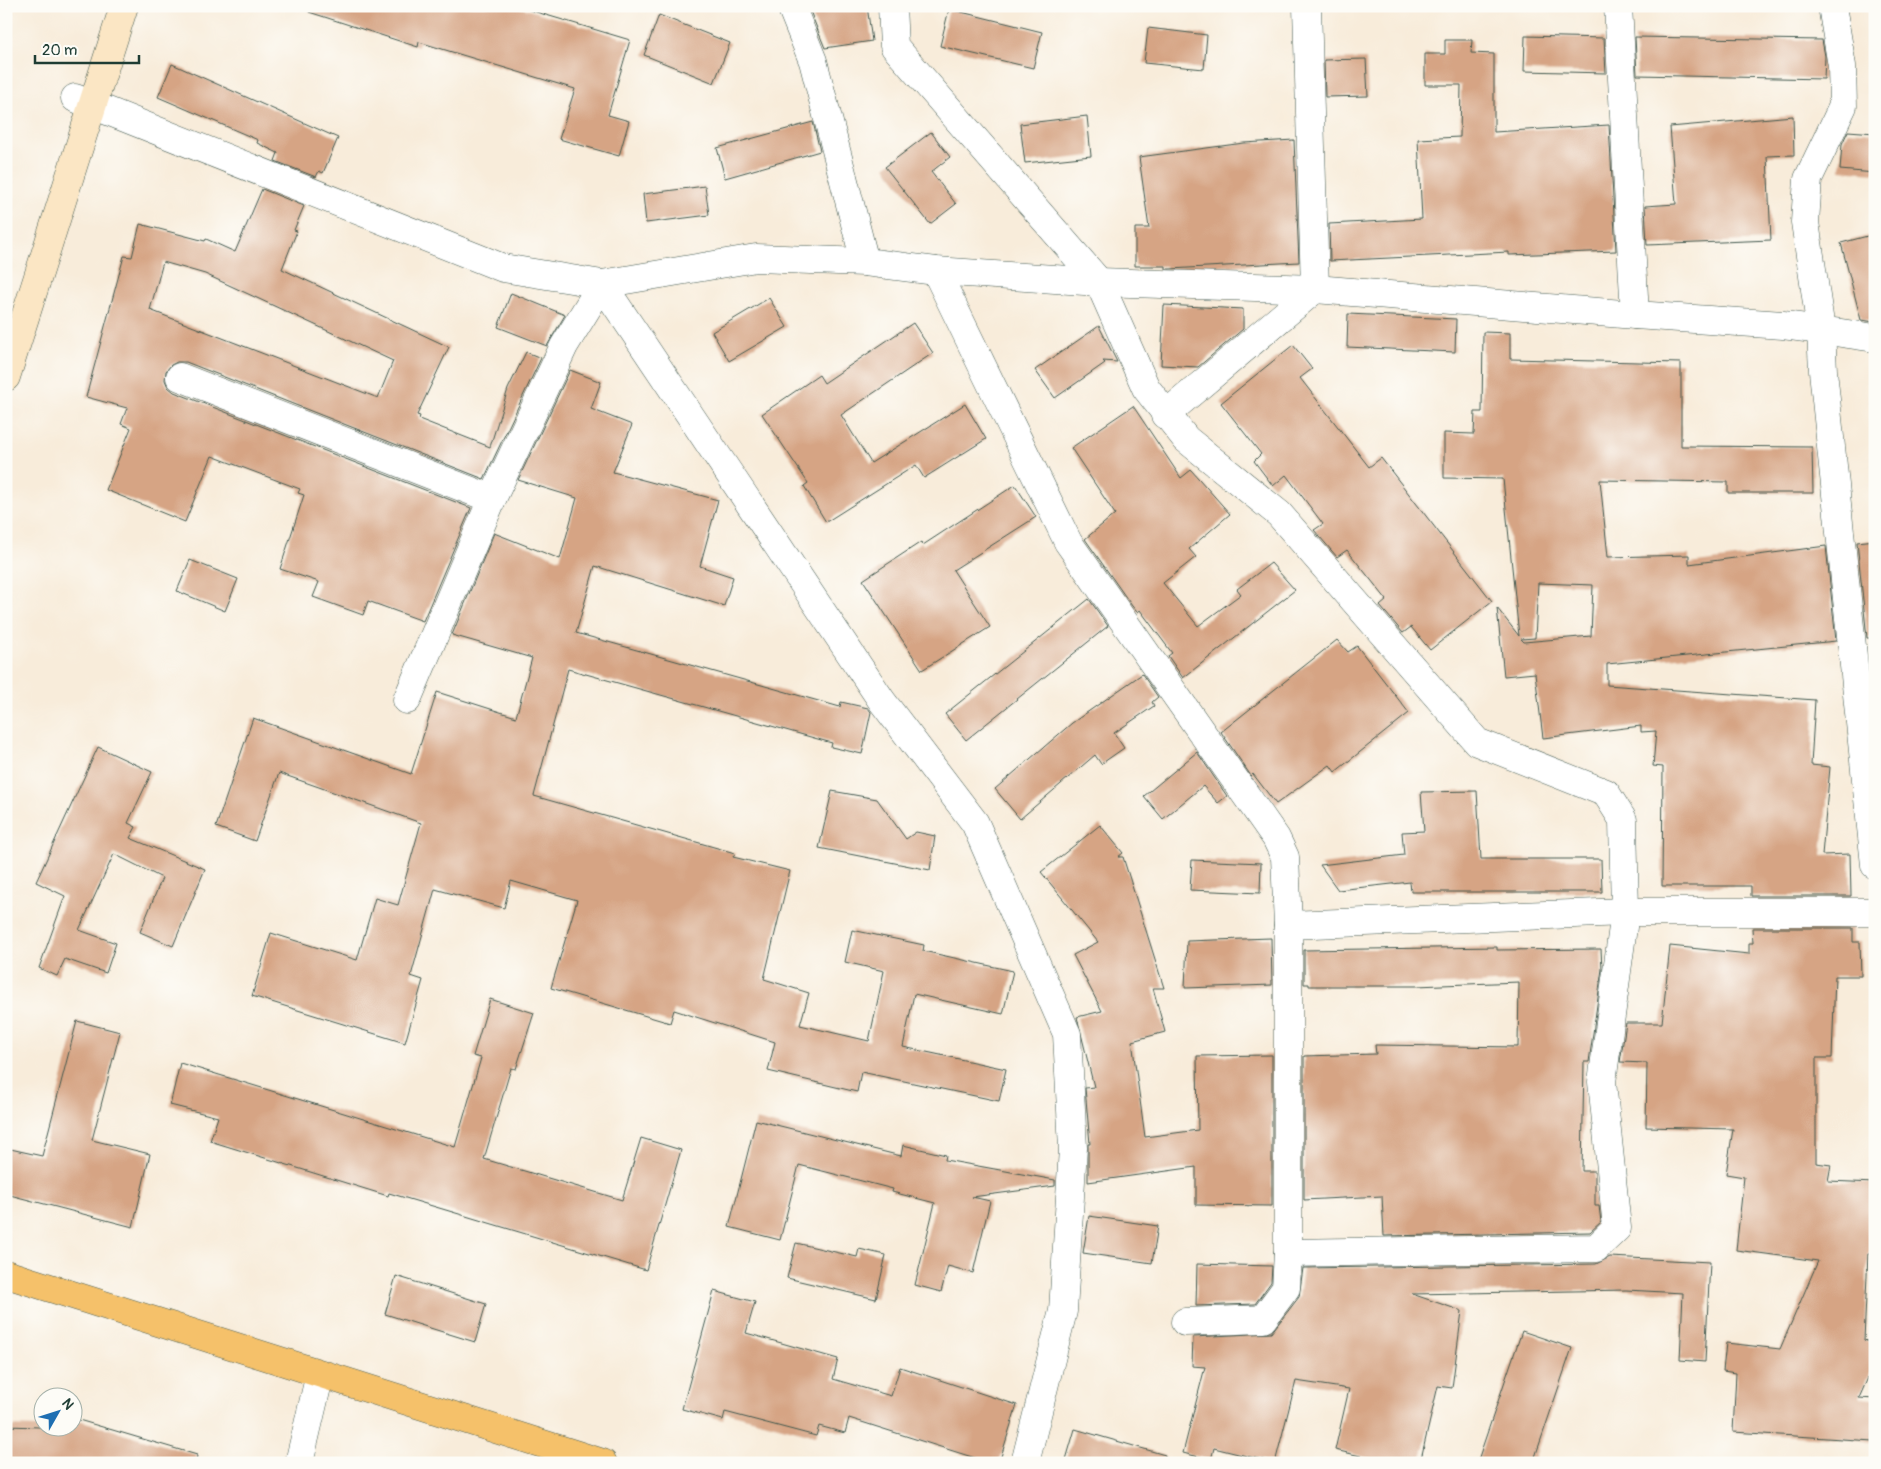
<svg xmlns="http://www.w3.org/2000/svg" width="1881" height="1469" viewBox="0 0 1881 1469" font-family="Pangolin,sans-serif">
  <rect width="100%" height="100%" fill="#fdfcf7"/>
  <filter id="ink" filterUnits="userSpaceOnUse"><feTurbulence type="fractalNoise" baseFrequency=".02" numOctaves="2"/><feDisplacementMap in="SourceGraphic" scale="10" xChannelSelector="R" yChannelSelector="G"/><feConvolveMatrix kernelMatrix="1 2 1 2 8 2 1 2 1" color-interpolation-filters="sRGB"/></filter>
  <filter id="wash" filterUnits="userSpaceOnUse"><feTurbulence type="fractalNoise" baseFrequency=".0096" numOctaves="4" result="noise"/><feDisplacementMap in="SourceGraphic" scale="20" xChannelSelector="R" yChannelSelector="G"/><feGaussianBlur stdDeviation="1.12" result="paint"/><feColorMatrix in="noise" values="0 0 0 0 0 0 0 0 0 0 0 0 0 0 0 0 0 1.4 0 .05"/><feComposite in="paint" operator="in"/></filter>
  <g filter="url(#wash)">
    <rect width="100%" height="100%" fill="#f8ecda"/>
    <g id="blocks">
      <g fill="#d6a484" fill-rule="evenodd">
        <path d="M310,6H516L630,40L608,115L629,121L619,156L559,139L575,89L419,42L418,47L309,12Z"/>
        <path d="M808,6H867L872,41L825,48Z"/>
        <path d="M949,9L1042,32L1033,68L940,46Z"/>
        <path d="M659,15L730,43L714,83L644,55Z"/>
        <path d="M1148,28L1207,35L1204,69L1144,63Z"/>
        <path d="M1525,36L1604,38L1606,73L1524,71Z"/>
        <path d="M1635,37L1822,40L1825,56L1824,79L1637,75Z"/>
        <path d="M1445,40H1472L1471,53L1494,54V132L1609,125L1616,251L1509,255V252L1330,261L1329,224L1422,219L1418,139L1460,137L1461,85H1425V54H1445Z"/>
        <path d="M1366,59L1368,96L1325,97L1324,60Z"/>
        <path d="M172,64L338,138L323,173L319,171L316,177L275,161L278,153L257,143L258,140L158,97Z"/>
        <path d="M1087,116L1091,156L1025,163L1020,124Z"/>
        <path d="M1793,116L1794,155L1767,156L1771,240L1647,245L1645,206L1676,204L1670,127Z"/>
        <path d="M813,122L820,151L725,178L717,148Z"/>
        <path d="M1848,131L1875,133V173L1840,170L1842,144Z"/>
        <path d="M931,132L950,157L931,172L956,204L930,224L885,167Z"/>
        <path d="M1294,140L1299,262L1170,269H1166V266H1135V228H1149L1139,157L1244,143Z"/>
        <path d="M705,186L709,215L646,223L643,194Z"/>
        <path d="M262,189L304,206L294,230L297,231L282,269L449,347L417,415L420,416L419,419L490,447L508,389L526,352L541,358L484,479L186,362H177L171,365L166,371L165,380L168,387L174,392L471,508L423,621L368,601L363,615L313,597L319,582L280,569L304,495L298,493L300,489L212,456L185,522L106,490L131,428L121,424L127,408L86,397L124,256L132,257L140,224L205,241L206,239L235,252ZM163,262L205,274L393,361L378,398L150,310Z"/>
        <path d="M1875,234V322L1861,320L1841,243Z"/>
        <path d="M511,293L565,315L547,346L498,327Z"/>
        <path d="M769,298L787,327L729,361L712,332Z"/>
        <path d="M1164,305L1243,309V329L1198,367L1161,365Z"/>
        <path d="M1348,314L1456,319L1455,352L1347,347Z"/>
        <path d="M913,323L933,353L841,415L871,463L965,404L986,439L924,478L916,465L826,522L804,486L808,483L762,414L819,375L824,383Z"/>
        <path d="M1099,326L1117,362L1103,361L1105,363L1055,398L1035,370Z"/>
        <path d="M1483,332L1510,333V359L1681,363V446L1812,447L1813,493H1728V482L1600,480L1608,557L1689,555V564L1826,546L1836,641L1607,664V685L1815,700L1811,765L1830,767L1822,855L1850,854L1851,896H1751V886H1662L1663,767L1653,766L1656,731L1641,732V726L1543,738L1535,673L1504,676L1497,608L1519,636L1503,479L1444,478V433L1474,434L1475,412H1482ZM1538,583L1593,585L1591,636L1524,642L1521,639L1535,638Z"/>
        <path d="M1293,345L1312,369L1300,378L1369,467L1381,458L1492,601L1430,650L1411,627L1403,633L1380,606L1387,600L1347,550L1337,557L1314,530L1323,524L1286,475L1273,486L1254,461L1261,454L1221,403Z"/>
        <path d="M570,370L601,382L591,409L632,425L613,472L718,500L700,566L733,577L724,606L595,566L576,633L840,707L841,702L868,708L871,712L862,754L831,747L832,743L568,669L534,796L735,853L733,857L790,871L764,979L809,993L800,1025L869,1041L884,971L845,962L852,930L924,945L923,951L1013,971L1003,1014L914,994L903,1047L1006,1069L999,1101L861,1072L857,1092L768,1071L775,1042L674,1010L670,1023L551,988L577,900L511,881L504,908L435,889L411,976L423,980L405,1043L252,996L271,933L357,960L375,898L398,905L421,823L279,773L255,841L216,827L253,718L411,774L437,692L516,717L532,658L452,635L494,533L560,559L577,498L518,480Z"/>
        <path d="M1133,406L1181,478L1191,470L1230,514L1189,549L1196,557L1163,583L1198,626L1241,594L1237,589L1271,563L1295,590L1183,678L1168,656L1172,653L1140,610L1137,612L1132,606L1085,539L1115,514L1071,448Z"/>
        <path d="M1015,485L1036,517L953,570L990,627L922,670L863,580L921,542L923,545Z"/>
        <path d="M1875,540V638H1867L1857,542Z"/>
        <path d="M190,560L238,579L225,611L177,591Z"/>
        <path d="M1089,599L1108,626L966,740L945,714Z"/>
        <path d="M1337,640L1348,652L1357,646L1409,713L1335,772L1330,765L1276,804L1253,774L1251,776L1221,732Z"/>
        <path d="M1142,674L1158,697L1152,702L1154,706L1114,733L1124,748L1101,764L1095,755L1020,819L995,789L1072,723Z"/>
        <path d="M98,747L152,772L128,823L136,827L130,838L205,869L173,946L140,932L162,878L114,854L79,930L116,943L106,973L65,959L57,976L39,968L65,896L36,882Z"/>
        <path d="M1197,752L1227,796L1218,803L1203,786L1163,819L1144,796Z"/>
        <path d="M832,791L877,799L906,839L916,832L935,836L930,870L819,848Z"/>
        <path d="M1477,791L1481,859H1601L1602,892H1411L1410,882L1338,890L1320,865L1404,855L1402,832L1424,831L1421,792Z"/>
        <path d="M1100,825L1123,853L1118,857H1123L1164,988H1153L1165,1032L1132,1041L1145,1137L1198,1130L1197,1056L1272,1055V1206L1196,1205V1167L1088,1182V1144H1090L1085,1088L1094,1087L1077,1017L1102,1011L1073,955L1098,942L1041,872Z"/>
        <path d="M1192,860L1261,863L1260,893L1190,890Z"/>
        <path d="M1752,928H1853V942H1860L1861,976H1835L1832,1058H1816V1163L1831,1165L1828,1181L1875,1183V1254H1868L1864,1340L1875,1344V1362L1859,1398L1875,1399L1873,1441L1733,1432L1736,1373L1723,1371L1726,1343L1780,1349L1818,1261L1736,1250L1744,1177L1726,1174L1733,1129L1646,1127L1647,1063L1620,1062L1626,1023H1662L1670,946L1749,954V943H1753Z"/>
        <path d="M1271,938L1272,985L1185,988L1187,941Z"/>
        <path d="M1497,947V950L1601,949L1602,969L1589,1062H1584L1582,1171H1595V1206H1599L1601,1222L1590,1232L1384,1236L1382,1196L1304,1200V1056L1376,1054L1375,1045L1518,1047L1519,982L1416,986H1309V984H1304V950Z"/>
        <path d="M490,999L534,1013L516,1069L511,1068L484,1159L622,1200L641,1138L681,1150L646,1270L389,1193L388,1196L210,1141L218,1117L170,1105L180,1063L455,1147L481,1058L473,1056Z"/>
        <path d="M77,1021L120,1032L92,1140L150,1154L133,1227L6,1194V1148L42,1156Z"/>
        <path d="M756,1120L901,1156L903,1145L946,1155L945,1160L1055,1180V1186L972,1197L990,1201L973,1273L948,1266L941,1292L915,1285L935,1203L892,1192L893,1189L799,1165L780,1240L729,1227Z"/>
        <path d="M1089,1216L1158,1226L1152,1263L1083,1253Z"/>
        <path d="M796,1243L857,1257L859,1249L886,1255L876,1299L787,1278Z"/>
        <path d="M1610,1257L1710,1262L1705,1362L1680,1360L1683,1293L1626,1290L1412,1294L1462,1311L1452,1388L1438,1386L1420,1463H1390L1335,1450L1349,1389L1296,1381L1275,1463L1214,1448L1211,1460L1183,1453L1205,1367L1192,1366L1193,1337L1271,1333L1299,1297L1303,1268L1596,1264Z"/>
        <path d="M1197,1264L1272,1266L1271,1282L1255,1304L1196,1306Z"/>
        <path d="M396,1276L486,1304L475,1342L385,1314Z"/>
        <path d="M714,1291L755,1302L746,1333L838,1359L833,1379L891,1396L900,1367L1017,1405L999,1463H991L849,1418L845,1433L819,1426L816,1436L725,1412L723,1420L682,1409Z"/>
        <path d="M1522,1331L1572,1348L1533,1463H1477Z"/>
        <path d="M72,1418L197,1455L196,1463H6V1426L72,1428Z"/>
        <path d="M1075,1429L1165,1455L1164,1463H1065Z"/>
      </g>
    </g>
  </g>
  <g filter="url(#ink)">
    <use href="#blocks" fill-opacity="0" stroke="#40574d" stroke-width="1"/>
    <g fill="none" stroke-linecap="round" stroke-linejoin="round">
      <defs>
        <g id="minor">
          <path d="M791,6L813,61L865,262"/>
          <path d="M892,6L894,46L1099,282L1146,388L1186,439L1279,514L1477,742L1606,793L1623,820L1625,912L1602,1082L1617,1228L1596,1248L1288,1253"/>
          <path d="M1618,6L1635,315"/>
          <path d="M1832,6L1842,66L1843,106L1808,179L1805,222L1821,330L1875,338"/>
          <path d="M75,98L503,268L602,284L756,258L865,262L936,271L1099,282L1315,289L1635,315L1783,325L1821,330L1823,371L1875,865"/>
          <path d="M936,271L1068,542L1276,838L1285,857L1288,925V1253L1286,1288L1263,1319L1185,1322"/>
          <path d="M180,377L492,499"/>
          <path d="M1165,415L1315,289L1307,6"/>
          <path d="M407,700L492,499L564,346L602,284L882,701L975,823L1067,1034L1073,1148L1063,1311L1025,1463"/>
          <path d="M1288,925L1625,912H1875"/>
          <path d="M299,1463L320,1374"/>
        </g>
        <path id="secondary" d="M6,377L124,6"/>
        <path id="primary" d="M6,1274L603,1463"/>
      </defs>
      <use href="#minor" stroke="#40574d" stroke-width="29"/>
      <use href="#secondary" stroke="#40574d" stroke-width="29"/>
      <use href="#primary" stroke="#40574d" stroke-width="29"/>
      <use href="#minor" stroke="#fff" stroke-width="28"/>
      <use href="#secondary" stroke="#fbe6c4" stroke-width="28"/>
      <use href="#primary" stroke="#f5c16b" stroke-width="28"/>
    </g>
  </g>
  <rect width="1881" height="1469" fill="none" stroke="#fdfcf7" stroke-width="25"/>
  <g transform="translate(58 1412) rotate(51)"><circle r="24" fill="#fdfcf7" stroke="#a4b0a9"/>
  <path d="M0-4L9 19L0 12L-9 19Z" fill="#1f6fb2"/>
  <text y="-8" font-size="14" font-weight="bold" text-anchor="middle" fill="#1f3d34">N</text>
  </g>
  <path d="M35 55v8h104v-8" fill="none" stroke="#1f3d34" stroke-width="2.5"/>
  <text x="42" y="55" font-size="15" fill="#1f3d34" stroke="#fdfcf7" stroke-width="4" paint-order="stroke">20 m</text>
</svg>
